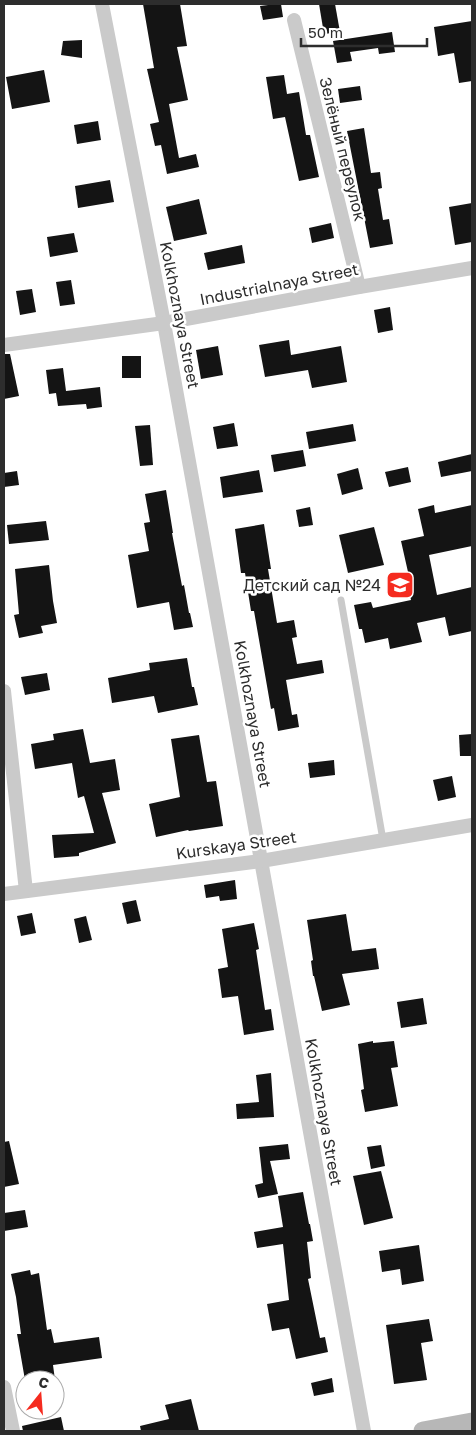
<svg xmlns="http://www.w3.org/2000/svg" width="476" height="1435" viewBox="0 0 476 1435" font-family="'Golos Text',sans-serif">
  <rect width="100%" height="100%" fill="#fff"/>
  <g fill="#141414">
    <path d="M143,4H180L187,46L177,47L188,100L169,104L179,158L196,154L199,167L167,174L161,145L155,146L150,124L159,122L147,69L154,68Z"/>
    <path d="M276,4H281L283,17L263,20L260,6Z"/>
    <path d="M319,4H335L340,32L324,34Z"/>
    <path d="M472,21V81L459,83L454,53L438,56L434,27Z"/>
    <path d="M392,32L395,52L379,54L378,48L350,52L352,61L337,63L333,41Z"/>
    <path d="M82,40V58L61,55L63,41Z"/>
    <path d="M44,70L50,102L12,109L6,77Z"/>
    <path d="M284,75L287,94L299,92L306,135H310L319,177L299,181L285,117L273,119L266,77Z"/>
    <path d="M360,86L362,100L340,103L338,89Z"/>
    <path d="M98,121L101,140L77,144L74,125Z"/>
    <path d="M364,128L371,173L380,172L382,188L378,189L383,220L389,219L393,244L370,248L347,131Z"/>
    <path d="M110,180L114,202L78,208L75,186Z"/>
    <path d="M199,199L207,234L174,241L166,207Z"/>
    <path d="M472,203V242L455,245L449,207Z"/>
    <path d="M331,223L334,238L312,243L309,228Z"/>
    <path d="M74,233L78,252L50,257L47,237Z"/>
    <path d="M242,245L245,263L208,270L204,253Z"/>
    <path d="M71,280L75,304L60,306L56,282Z"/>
    <path d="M32,289L36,312L20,315L16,291Z"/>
    <path d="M390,307L393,330L378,333L374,310Z"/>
    <path d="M289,340L291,355L341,346L347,382L312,388L308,370L265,377L259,345Z"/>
    <path d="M218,346L223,375L201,379L196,350Z"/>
    <path d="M4,354H10L19,396L4,399Z"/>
    <rect x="122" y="356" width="19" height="22"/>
    <path d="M63,368L66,391L100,387L102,407L87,409L86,404L58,406L56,393L49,394L46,370Z"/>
    <path d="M234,423L238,446L217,449L213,427Z"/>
    <path d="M353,424L356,441L309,449L306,432Z"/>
    <path d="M150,425L153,465L140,466L135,426Z"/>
    <path d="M303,450L306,466L274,472L271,455Z"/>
    <path d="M472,454V471L441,477L438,462Z"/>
    <path d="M408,467L411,482L389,487L385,472Z"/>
    <path d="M358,468L363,489L342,495L337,474Z"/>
    <path d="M259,470L263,492L223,498L220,477Z"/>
    <path d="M17,471L19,485L4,487V473Z"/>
    <path d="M166,490L173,533H172L182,586L184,585L189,613H190L193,627L174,630L169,602L137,608L128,555L149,551L144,523L150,522L145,494Z"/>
    <path d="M434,505L435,513L472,505V546L429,555L437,595L472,587V631L449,636L445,617L417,623L422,642L390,649L388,638L365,643L362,629H359L354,605L371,602L373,608L411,600L405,573L408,572L401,541L424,536L418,509Z"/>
    <path d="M310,507L313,525L299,527L296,510Z"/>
    <path d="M46,521L49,540L9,544L7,525Z"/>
    <path d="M264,524L271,569H268L277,623L294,620L297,637L292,638L297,664L322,660L324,673L286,680L292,715L297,714L299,727L278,731L274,708L271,709L254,611H251L245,573H241L235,529Z"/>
    <path d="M374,527L384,565L348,573L339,535Z"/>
    <path d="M49,565L53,601L57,623L41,626L43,633L19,638L14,615L19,614L15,569Z"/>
    <path d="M187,658L192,687H194L198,705L158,713L154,696L112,703L108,678L150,670L149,663Z"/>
    <path d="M47,673L50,690L25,695L21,677Z"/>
    <path d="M83,729L90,763L115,759L120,790L102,793L116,843L79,853V856L54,858L52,835L94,833L84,796L78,798L72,763L35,769L31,744L54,740L53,734Z"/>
    <path d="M472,734V756H460L459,735Z"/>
    <path d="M199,735L207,782L216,781L223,826L189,831L188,830L156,837L149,804L180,797L171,739Z"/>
    <path d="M334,760L335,775L310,778L308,763Z"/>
    <path d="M452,776L456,797L438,801L433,780Z"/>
    <path d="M235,880L237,899L220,901L219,896L206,898L204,885Z"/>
    <path d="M136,900L141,921L127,924L122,903Z"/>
    <path d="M32,913L36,933L21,936L17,916Z"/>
    <path d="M346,914L352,951L376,948L379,969L342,974L350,1005L322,1011L314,976H313L311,961L313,960L307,920Z"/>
    <path d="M86,916L92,940L79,943L74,919Z"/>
    <path d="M254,923L259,949L256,950L265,1010L271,1009L274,1030L244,1035L238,996L222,998L218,969L228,967L222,929Z"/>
    <path d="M423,998L427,1024L401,1028L397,1002Z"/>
    <path d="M373,1041V1043L394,1041L398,1067L391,1068L398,1106L365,1112L361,1090L364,1089L358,1044Z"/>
    <path d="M271,1073L274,1117L237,1119L236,1104L259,1102L256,1075Z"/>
    <path d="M9,1141L19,1184L4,1187V1142Z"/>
    <path d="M288,1144L290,1159L270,1161L278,1194L258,1198L255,1185L263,1183L259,1147Z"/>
    <path d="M381,1145L385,1166L371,1169L367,1147Z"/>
    <path d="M381,1171L393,1218L364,1225L353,1176Z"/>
    <path d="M303,1192L309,1224H310L313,1241L307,1242L311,1278L308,1279L320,1338L325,1337L328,1352L296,1359L289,1328L272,1331L267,1304L289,1300L283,1244L257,1248L254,1232L283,1227L278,1196Z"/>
    <path d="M25,1210L28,1227L4,1231V1213Z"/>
    <path d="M419,1245L424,1281L402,1285L400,1269L382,1272L379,1251Z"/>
    <path d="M30,1270L31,1275L39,1273L47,1330L51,1329L54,1343L99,1337L102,1358L53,1365L55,1380H25L17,1334H21L16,1297L11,1274Z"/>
    <path d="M429,1319L433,1341L421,1343L427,1380L394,1384L386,1325Z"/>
    <path d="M332,1378L334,1392L314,1396L311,1383Z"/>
    <path d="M191,1399L199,1431H141L140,1426L169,1419L165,1405Z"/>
    <path d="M61,1417L64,1431H23L22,1426Z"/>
  </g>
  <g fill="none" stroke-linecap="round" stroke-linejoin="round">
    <path stroke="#cacaca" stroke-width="7" d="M341,600L383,840"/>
    <g stroke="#cacaca" stroke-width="14">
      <path d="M102,4L164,323L364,1431"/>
      <path d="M294,20L359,287"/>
      <path d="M4,345L164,323L359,287L472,268"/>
      <path d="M4,691L26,891"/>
      <path d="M4,894L261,861L472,825"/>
      <path d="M4,1387L13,1431"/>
    </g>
    <path stroke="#b7b7b7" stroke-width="19" d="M423,1431L472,1422"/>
  </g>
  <defs>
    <symbol id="school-square" viewBox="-11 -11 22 22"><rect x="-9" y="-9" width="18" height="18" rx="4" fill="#f52b1f" stroke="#fff"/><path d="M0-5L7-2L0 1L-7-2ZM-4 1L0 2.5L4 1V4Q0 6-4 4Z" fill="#fff"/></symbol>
  </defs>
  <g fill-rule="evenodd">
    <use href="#school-square" x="384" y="569" width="32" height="32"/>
  </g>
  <g text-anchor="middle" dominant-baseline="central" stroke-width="5" stroke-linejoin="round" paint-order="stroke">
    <g font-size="16" fill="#2d2d2d" stroke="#fff">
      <text transform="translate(343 149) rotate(76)">Зелёный переулок</text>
      <text transform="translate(279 284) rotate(-11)">Industrialnaya Street</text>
      <text transform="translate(180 315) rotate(79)">Kolkhoznaya Street</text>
      <text transform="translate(253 714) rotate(80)">Kolkhoznaya Street</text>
      <text transform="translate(236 845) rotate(-8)">Kurskaya Street</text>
      <text transform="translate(324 1112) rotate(80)">Kolkhoznaya Street</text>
    </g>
    <g font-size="16" fill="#2d2d2d" stroke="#fff" text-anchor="end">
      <text x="381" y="585">Детский сад №24</text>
    </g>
  </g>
  <rect width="476" height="1435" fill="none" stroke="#2d2d2d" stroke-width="10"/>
  <g transform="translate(40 1395) rotate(17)"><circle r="24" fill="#ffffff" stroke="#ababab"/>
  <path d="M0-4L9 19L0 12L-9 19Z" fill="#f52b1f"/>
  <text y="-8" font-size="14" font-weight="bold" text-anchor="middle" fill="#2d2d2d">С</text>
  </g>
  <path d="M301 38v8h126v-8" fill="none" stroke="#2d2d2d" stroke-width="2.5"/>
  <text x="308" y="38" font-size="15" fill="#2d2d2d" stroke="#ffffff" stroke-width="4" paint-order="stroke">50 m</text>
</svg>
